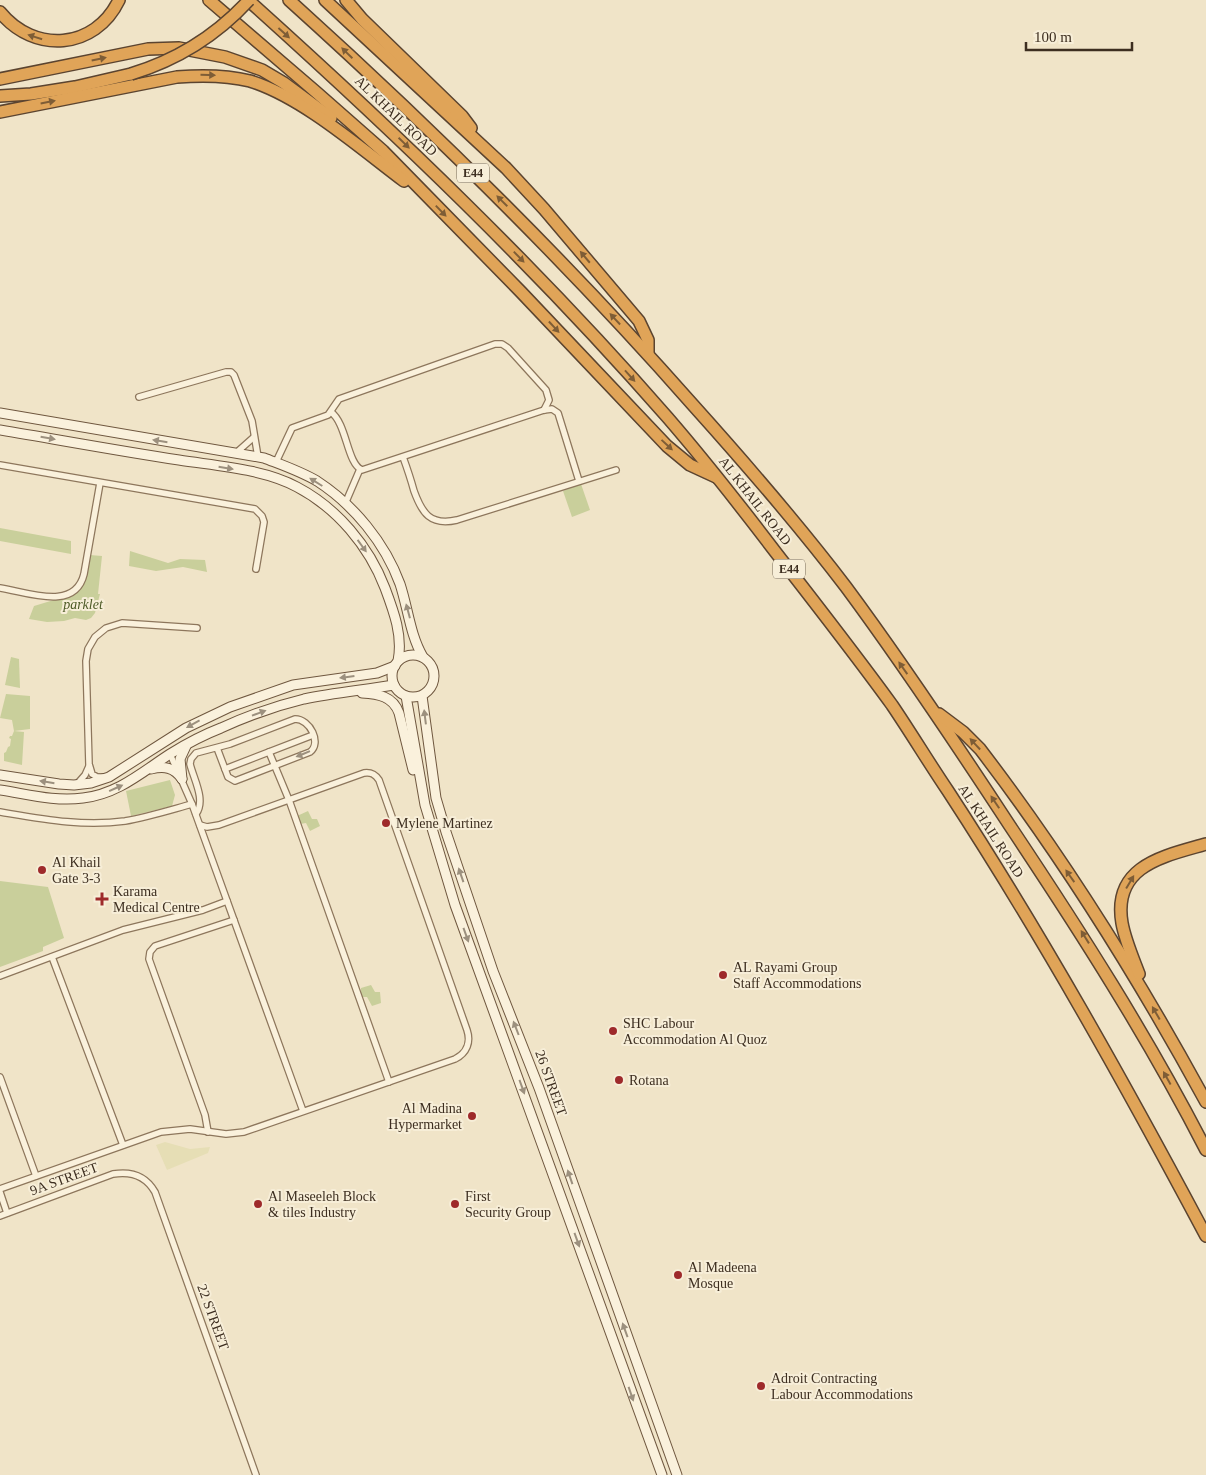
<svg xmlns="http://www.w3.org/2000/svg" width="1206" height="1475" viewBox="0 0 1206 1475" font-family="'Times New Roman',serif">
  <rect width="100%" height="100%" fill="#f0e4c8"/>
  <path fill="#e6deb5" d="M165,1142L190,1149L210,1147L208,1153L167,1170L156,1145Z"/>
  <g fill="#c9cf9b">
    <path d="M581,484L590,510L572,517L563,491Z"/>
    <path d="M0,528L71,541V554L0,541Z"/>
    <path d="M130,551L168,563L180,559L205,560L207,572L183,567L156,571L129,566Z"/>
    <path d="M90,555L102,556L98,594H100L95,613L91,618L86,620L75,618L64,621L47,622L29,619L34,606L67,596L77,591Z"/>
    <path d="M11,657L19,659L20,688L5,685Z"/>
    <path d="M6,694L30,696V729L14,731L12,720L0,718Z"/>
    <path d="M14,731L24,732L22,765L4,761V753L6,752L8,747L10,746L11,739L9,738L10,736H12Z"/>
    <path d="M170,780L175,795L172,806L131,816L126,791Z"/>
    <path d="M308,811L312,819H317L320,826L310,831L306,823L300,824L297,816Z"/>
    <path d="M0,881L48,887L64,938L43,947V951L0,967Z"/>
    <path d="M371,985L375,992H380L381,1003L372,1006L367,997H361V988Z"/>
  </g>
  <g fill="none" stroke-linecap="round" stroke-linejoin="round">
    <defs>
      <g id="street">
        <path d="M139,397L226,372H231L234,375L252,421L258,457"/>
        <path d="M331,412C347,424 347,464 362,470L544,410L552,409L558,413L579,481"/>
        <path d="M236,453L254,437"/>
        <path d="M403,457C407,468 411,480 414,491C422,513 430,526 457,520L616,470"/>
        <path d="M276,462L292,428L328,415L339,399L495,344H502L508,348L546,390L549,400L544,410"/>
        <path d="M0,465L255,509L262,516L264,522L256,569"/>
        <path d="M345,504L360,469"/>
        <path d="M0,588C27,592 75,612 84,574L100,483"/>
        <path d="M269,752L289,800L389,1082"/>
        <path d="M170,754L192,804L303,1111"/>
        <path d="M225,769L313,735"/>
        <path d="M104,777H97L92,774L89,764L86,661L88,649L95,637L106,628L122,623L197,628"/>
        <path d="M78,783L85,775L89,766"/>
        <path d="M0,812C42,819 83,827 125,821C148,817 170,810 192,804"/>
        <path d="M196,814C206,800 194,780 190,764L191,759L196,753L230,744L295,719C310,719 322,743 310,752L235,781L228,777L217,748"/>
        <path d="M52,957L123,1145"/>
        <path d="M0,976L123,930L203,910L227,901"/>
        <path d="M0,1077L36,1176"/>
        <path d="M208,1132L205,1115L149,959L150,952L155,946L234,920"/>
        <path d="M0,1189L161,1132L190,1129L226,1134L244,1132L455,1059C467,1053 471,1042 467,1030L379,780C375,774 371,772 364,773L219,825L207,827L200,825"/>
        <path d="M0,1192L7,1213"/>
        <path d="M0,1216L113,1174C131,1171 146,1176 155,1192L256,1475"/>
      </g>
      <g id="secondary">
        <path d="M0,413L264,458C282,465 300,471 317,481C354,505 385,543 400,584C408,608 410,635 423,657"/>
        <path d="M0,430C60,440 119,451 179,460C217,466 264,469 297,487C337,508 369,546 385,588C394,612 403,636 398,661"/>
        <circle cx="413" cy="676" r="21"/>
        <path d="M362,693C378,694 393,696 399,713L413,770"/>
        <path d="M406,696L425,805L455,905L662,1475"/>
        <path d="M422,696L436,798L446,832L493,971L539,1088L677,1475"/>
        <path d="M151,769C164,766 174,767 182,779"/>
        <path d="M0,775L59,784L74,785L91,783L109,777L186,728L230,707L293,685L377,673L395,666"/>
        <path d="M182,779L180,759L186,746"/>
        <path d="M0,790C27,794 55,802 83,798C118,794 142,772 170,754C186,744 203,735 221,728C247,716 275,706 304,699C333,693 364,690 394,685"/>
      </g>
      <g id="highway">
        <path d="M209,0L316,92L383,151L521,292L667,446L690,465L716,477"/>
        <path d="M248,0C395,132 538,269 668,418C706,462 742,508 777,554C816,604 855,654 892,705C911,733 929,763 948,791C1042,935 1125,1084 1206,1236"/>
        <path d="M289,0C431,128 567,262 693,405C746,464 798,524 846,587C903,664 957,745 1010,826C1080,931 1148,1037 1206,1150"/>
        <path d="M325,0L506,168L544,209L639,321L648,340V354"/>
        <path d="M346,0L362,19L462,116L471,128"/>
        <path d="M0,12C34,54 95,50 119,0"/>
        <path d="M0,79L148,49L179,48L225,57L262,70L284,83L331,118"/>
        <path d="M0,96L31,94L75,87L131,74"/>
        <path d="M0,112L177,77C202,75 226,75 250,81C302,97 360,148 404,181"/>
        <path d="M939,714L963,732L980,749C1065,860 1139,979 1206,1102"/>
        <path d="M1139,974C1133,958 1125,940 1122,923C1112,865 1165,856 1206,844"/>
      </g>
    </defs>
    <use href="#street" stroke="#8d765c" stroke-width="8"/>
    <use href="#secondary" stroke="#6f573f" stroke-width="11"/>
    <use href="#highway" stroke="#5b4430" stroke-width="14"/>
    <use href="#street" stroke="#faf1dc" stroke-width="5.5"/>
    <use href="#secondary" stroke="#faf1dc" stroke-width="9"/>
    <use href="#highway" stroke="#e0a458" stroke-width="11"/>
    <defs>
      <path id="highway-bridge" d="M131,74C177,60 216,36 249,0"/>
    </defs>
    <use href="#highway-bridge" stroke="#5b4430" stroke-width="14" stroke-linecap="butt"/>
    <use href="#highway-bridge" stroke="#e0a458" stroke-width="11"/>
  </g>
  <defs><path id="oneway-solid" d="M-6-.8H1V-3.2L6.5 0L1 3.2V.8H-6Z" transform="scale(1.25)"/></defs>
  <g fill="#7e5d36">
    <use href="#oneway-solid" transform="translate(284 33) rotate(42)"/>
    <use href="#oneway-solid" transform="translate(35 37) rotate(-162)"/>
    <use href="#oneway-solid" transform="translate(347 53) rotate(-136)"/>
    <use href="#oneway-solid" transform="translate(99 59) rotate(-12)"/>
    <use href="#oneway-solid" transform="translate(208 75) rotate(1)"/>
    <use href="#oneway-solid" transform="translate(48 102) rotate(-11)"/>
    <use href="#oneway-solid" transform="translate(404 143) rotate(44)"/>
    <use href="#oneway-solid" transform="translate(502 201) rotate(-135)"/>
    <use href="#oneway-solid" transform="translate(441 211) rotate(46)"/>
    <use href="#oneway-solid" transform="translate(519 257) rotate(46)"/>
    <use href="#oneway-solid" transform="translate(585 257) rotate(-130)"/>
    <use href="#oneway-solid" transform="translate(615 319) rotate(-133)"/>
    <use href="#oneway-solid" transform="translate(554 327) rotate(47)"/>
    <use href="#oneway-solid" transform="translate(630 376) rotate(48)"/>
    <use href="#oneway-solid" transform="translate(667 445) rotate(43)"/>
    <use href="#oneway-solid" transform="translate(903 668) rotate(-125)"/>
    <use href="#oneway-solid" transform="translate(975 744) rotate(-133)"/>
    <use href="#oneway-solid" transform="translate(995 802) rotate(-124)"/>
    <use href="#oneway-solid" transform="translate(1070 876) rotate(-125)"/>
    <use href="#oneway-solid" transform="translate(1130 882) rotate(-59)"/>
    <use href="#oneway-solid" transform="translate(1085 937) rotate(-122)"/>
    <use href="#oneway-solid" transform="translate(1156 1013) rotate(-120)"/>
    <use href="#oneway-solid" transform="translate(1167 1078) rotate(-119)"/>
  </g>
  <g fill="#9c907e">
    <use href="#oneway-solid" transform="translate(48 438) rotate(10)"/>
    <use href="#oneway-solid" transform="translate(160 441) rotate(-171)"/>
    <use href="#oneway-solid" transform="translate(226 468) rotate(9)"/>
    <use href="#oneway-solid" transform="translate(316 482) rotate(-148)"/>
    <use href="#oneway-solid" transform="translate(362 546) rotate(54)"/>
    <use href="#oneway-solid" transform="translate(408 611) rotate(-105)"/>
    <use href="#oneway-solid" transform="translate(347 677) rotate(173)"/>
    <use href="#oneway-solid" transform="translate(259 713) rotate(-20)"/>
    <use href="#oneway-solid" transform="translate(425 717) rotate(-97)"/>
    <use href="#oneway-solid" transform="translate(193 724) rotate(151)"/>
    <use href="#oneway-solid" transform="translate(303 754) rotate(158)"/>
    <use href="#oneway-solid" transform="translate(47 782) rotate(-171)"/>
    <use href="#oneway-solid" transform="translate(116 788) rotate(-24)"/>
    <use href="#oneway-solid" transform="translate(461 875) rotate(-109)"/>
    <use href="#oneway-solid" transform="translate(466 935) rotate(70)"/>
    <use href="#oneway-solid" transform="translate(516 1028) rotate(-111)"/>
    <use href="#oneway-solid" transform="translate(522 1087) rotate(70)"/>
    <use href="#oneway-solid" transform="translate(570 1177) rotate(-109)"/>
    <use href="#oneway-solid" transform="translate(577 1240) rotate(70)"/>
    <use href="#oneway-solid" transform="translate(625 1330) rotate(-110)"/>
    <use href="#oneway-solid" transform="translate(631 1394) rotate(71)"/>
  </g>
  <g fill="#9e2a2b" stroke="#f7eed8" stroke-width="2">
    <circle cx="386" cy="823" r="5"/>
    <circle cx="42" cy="870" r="5"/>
    <path d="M99.5 891.5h5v5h5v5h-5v5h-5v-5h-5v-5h5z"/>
    <circle cx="723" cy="975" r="5"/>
    <circle cx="613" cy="1031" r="5"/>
    <circle cx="619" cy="1080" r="5"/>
    <circle cx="472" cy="1116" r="5"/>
    <circle cx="258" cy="1204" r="5"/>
    <circle cx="455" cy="1204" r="5"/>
    <circle cx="678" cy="1275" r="5"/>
    <circle cx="761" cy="1386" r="5"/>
  </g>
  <g text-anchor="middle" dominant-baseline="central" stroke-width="4" stroke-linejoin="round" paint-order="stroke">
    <g fill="#f7eed8" stroke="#756857" stroke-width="1">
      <rect x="457" y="163.5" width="32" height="19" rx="4"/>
      <rect x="773" y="559.5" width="32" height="19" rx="4"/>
    </g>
    <g font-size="12" font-weight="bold" fill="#3d2e20">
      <text x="473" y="173">E44</text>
      <text x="789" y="569">E44</text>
    </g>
    <g font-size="14" fill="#3d2e20" stroke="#f7eed8">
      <text transform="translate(396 116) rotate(44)">AL KHAIL ROAD</text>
      <text transform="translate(755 501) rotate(52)">AL KHAIL ROAD</text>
      <text transform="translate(991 831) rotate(57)">AL KHAIL ROAD</text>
      <text transform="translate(551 1083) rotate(70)">26 STREET</text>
      <text transform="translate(64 1179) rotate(-20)">9A STREET</text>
      <text transform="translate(213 1317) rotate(70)">22 STREET</text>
    </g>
    <g font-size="14" font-style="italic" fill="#4d5a26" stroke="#f7eed8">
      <text x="83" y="604">parklet</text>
    </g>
    <g font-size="14" fill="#3d2e20" stroke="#f7eed8" text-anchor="start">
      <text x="396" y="823">Mylene Martinez</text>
      <text x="52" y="862">Al Khail<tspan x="52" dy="16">Gate 3-3</tspan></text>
      <text x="113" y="891">Karama<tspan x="113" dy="16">Medical Centre</tspan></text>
      <text x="733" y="967">AL Rayami Group<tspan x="733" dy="16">Staff Accommodations</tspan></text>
      <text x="623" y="1023">SHC Labour<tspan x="623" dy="16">Accommodation Al Quoz</tspan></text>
      <text x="629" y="1080">Rotana</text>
      <text x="462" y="1108" text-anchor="end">Al Madina<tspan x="462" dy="16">Hypermarket</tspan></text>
      <text x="268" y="1196">Al Maseeleh Block<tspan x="268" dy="16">&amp; tiles Industry</tspan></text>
      <text x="465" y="1196">First<tspan x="465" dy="16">Security Group</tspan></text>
      <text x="688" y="1267">Al Madeena<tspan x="688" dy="16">Mosque</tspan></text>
      <text x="771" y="1378">Adroit Contracting<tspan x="771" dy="16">Labour Accommodations</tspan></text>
    </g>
  </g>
  <path d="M1026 42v8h106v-8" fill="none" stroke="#3d2e20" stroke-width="2.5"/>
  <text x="1034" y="42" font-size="15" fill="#3d2e20" stroke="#f7eed8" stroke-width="4" paint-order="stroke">100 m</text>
</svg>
